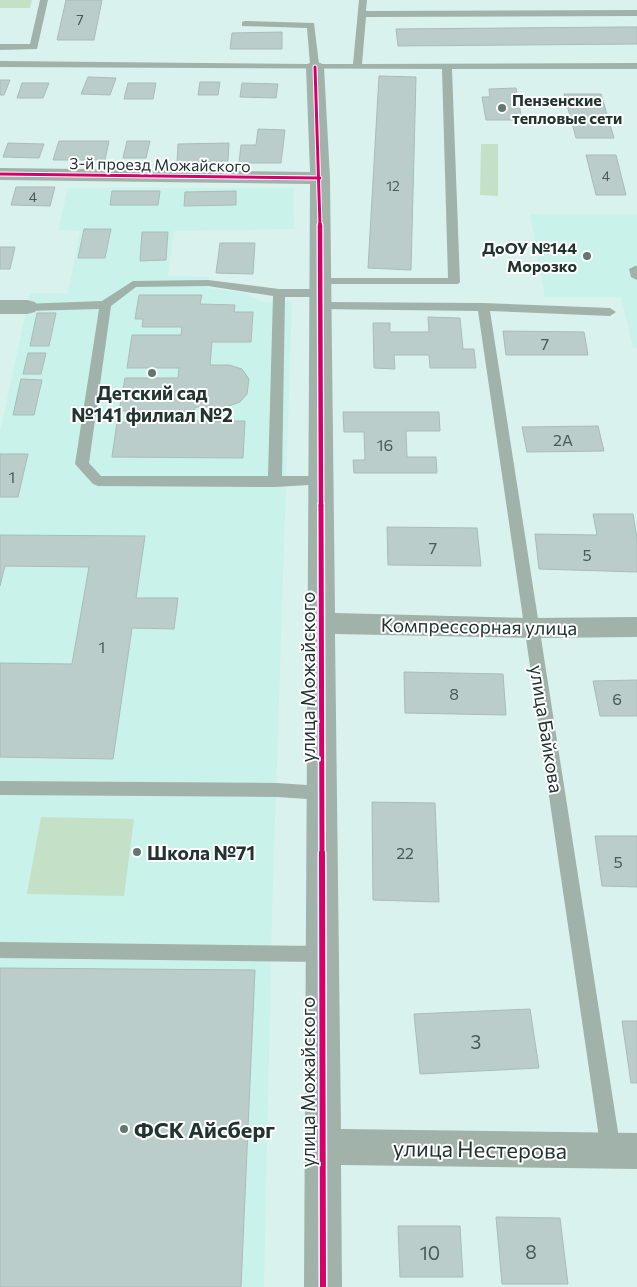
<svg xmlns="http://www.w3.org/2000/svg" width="637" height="1287" viewBox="0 0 637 1287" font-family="Commissioner,sans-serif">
  <rect width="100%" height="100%" fill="#daf2ed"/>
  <g fill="#c9f2ea">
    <path d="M68,188H293L294,229L174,231L168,276L209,277L208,288L242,292L263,302L292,301L272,914L264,1287H0V432L30,293H68L80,231L58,230Z"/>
    <path d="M530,214H637V348H633L621,297H545Z"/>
  </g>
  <g fill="#c4e1c8">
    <path d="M0,0H32L30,8H0Z"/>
    <path d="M481,144H498V196L480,195Z"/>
    <path d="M41,817L134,819L124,896L27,894Z"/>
  </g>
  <g fill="#bacdcb" stroke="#a9bcba">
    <path d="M66,0H102L94,40H57Z"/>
    <path d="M624,27H637V44L398,46L396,29Z"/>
    <path d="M282,32V49H230L232,33Z"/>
    <path d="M379,76L416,77L411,270L368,268Z"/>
    <path d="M88,77L116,78L110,95L81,94Z"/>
    <path d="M0,80H10L4,95H0Z"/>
    <path d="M200,82H220L218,95H198Z"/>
    <path d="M22,83H49L43,98H17Z"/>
    <path d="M128,83H156L153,99H124Z"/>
    <path d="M242,83L278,84L276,98L240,97Z"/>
    <path d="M516,88L522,120H486L482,97H490L489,89Z"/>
    <path d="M564,94H601L614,138H576Z"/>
    <path d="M258,129L285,130L281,163H239L241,145H256Z"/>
    <path d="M59,141H109L105,160H53Z"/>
    <path d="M127,141H150L146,158H123Z"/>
    <path d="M8,143L44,144L39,158L3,157Z"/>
    <path d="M229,143L228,161L177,162L178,144Z"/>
    <path d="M586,155H616L626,195H596Z"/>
    <path d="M16,187H55L50,206L11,205Z"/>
    <path d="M112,191H160L158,205H110Z"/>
    <path d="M236,191V205L184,206L185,192Z"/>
    <path d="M84,229H111L105,258H78Z"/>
    <path d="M142,232H168L166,260L140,261Z"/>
    <path d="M220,243H255L253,274L216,273Z"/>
    <path d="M0,247H15L10,269H0Z"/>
    <path d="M139,295H202L200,304L235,305L234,312H253L251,342H212L210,365H229L242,369L249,379L247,394L240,402L226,407H195L194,421H245L243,458L112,457L117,422L175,423L176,411H119L125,378H178L179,368H127L132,335H181L182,327H142L143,319H135Z"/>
    <path d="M37,313H56L49,346H30Z"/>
    <path d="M428,317L460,318L463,349H474L476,368H430L429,355H394L395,369L374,368L373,323H390V332H429Z"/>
    <path d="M503,331L584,332L588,355H506Z"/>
    <path d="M28,353H46L41,374H23Z"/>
    <path d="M21,379L42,380L34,415H13Z"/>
    <path d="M343,412H439L440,431H406L407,457H436L437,473H354L353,460H365L364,432H344Z"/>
    <path d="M598,426L604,451L527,452L522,427Z"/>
    <path d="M0,454H28L18,497H0Z"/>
    <path d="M593,514H633L637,538V572L539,569L535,534L597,535Z"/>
    <path d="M387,527L477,528L481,566L388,565Z"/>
    <path d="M0,535L145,536L136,598H178L174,629L132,628L113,759L0,757V663L72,664L89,567L5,566L0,586Z"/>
    <path d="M404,672L503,674L506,715L405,713Z"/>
    <path d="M637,680V716H600L593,681Z"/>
    <path d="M372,802L435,803L439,902L373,900Z"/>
    <path d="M595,836H637V887L602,886Z"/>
    <path d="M0,968L255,970L241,1287H0Z"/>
    <path d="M530,1009L539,1068L420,1074L414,1014Z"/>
    <path d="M622,1021H637V1083H631Z"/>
    <path d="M496,1217L560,1218L568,1284H502Z"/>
    <path d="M398,1226H460L463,1277H400Z"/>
  </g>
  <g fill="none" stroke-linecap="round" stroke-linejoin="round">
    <g fill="#a1b2aa" fill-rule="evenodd">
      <path d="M40,0H48L37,49L0,50V44H30Z"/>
      <path d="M359,0H367L366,11L637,10V16L366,17L362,64L637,63V69H452L460,282L458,284H320L314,281L320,278H448L442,69L0,67V61L310,64L307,28L242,26V22L245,21L314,23L319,64H353Z"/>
      <path d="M635,266H637V280L631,277L629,269Z"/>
      <path d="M208,280L279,289H320L326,293L320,297H285L282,476H321L326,478L328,481L326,484L275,487L98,486L93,484L75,464L99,309L27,311L21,307L23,304L102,301L133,281ZM208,286L273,296L268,476H101L89,463L111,306L136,287Z"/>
      <path d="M321,302L483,303L610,308L616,312L610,316L490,311L621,1151L618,1158L611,1161L604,1158L601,1151L478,311L317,309L315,306Z"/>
      <path d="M0,781L277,783L322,786L328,788L330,793L328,798L322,800L277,797L0,795Z"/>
      <path d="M0,942L323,946L329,948L332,954L329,960L323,962L0,958Z"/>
    </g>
    <g fill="#a1b2aa" fill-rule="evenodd">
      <path d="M315,62L321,63L324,67L330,178L335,613L532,618L637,617V637L532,638L335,634L341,1129L637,1133V1169L341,1165L342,1287H304L310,184L0,180V168L310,172L306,67L309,63Z"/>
      <path d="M0,300H27L35,302L38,307L35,312L27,314H0Z"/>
    </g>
    <defs>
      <g id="cycleway-far3">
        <path d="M315,67L320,226"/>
        <path d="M0,174L320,178"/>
      </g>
      <path id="cycleway-far2" d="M320,225L321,506"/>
      <path id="cycleway-far1" d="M321,505L322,855"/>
      <path id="cycleway" d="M322,853L323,1287"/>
    </defs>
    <use href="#cycleway-far3" stroke="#fff" stroke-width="5"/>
    <use href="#cycleway-far2" stroke="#fff" stroke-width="7"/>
    <use href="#cycleway-far1" stroke="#fff" stroke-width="8"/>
    <use href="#cycleway" stroke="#fff" stroke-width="9"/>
    <use href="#cycleway-far3" stroke="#d6006c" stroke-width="3"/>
    <use href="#cycleway-far2" stroke="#d6006c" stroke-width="4.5"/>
    <use href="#cycleway-far1" stroke="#d6006c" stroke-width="5"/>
    <use href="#cycleway" stroke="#d6006c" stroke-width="6"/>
  </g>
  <g fill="#627672" stroke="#fff" stroke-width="2">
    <circle cx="502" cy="108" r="5"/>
    <circle cx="587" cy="256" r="5"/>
    <circle cx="152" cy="373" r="5"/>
    <circle cx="137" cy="852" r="5"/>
    <circle cx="124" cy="1129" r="5"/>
  </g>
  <g text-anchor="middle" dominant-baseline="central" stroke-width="4" stroke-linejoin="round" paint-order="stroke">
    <g font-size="14" fill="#485a57">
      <text x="80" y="19">7</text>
      <text x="606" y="175">4</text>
      <text x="393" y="185">12</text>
      <text x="33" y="196">4</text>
    </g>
    <g font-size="16" font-weight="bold" fill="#223430" stroke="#fff" text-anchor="start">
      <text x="512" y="99">Пензенские<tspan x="512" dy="18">тепловые сети</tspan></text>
      <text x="577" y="247" text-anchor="end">ДоОУ №144<tspan x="577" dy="18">Морозко</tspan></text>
    </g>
    <g font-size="16" fill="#223430" stroke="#fff">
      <text transform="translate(160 164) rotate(1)">3-й проезд Можайского</text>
    </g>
    <g font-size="16" fill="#485a57">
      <text x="545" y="343">7</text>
      <text x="563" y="439">2А</text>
      <text x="385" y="444">16</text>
      <text x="12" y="476">1</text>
      <text x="433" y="547">7</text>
      <text x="587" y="554">5</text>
      <text x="102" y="646">1</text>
      <text x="454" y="693">8</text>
      <text x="617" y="698">6</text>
      <text x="405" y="852">22</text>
      <text x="618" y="861">5</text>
    </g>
    <g font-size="19" font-weight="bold" fill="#223430" stroke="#fff">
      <text x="152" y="392">Детский сад<tspan x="152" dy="22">№141 филиал №2</tspan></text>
      <text x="147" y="852" text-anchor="start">Школа №71</text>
    </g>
    <g font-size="19" fill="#223430" stroke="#fff">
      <text transform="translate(479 626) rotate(1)">Компрессорная улица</text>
      <text transform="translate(307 677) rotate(-90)">улица Можайского</text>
      <text transform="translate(547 729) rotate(81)">улица Байкова</text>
      <text transform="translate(307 1082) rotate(-90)">улица Можайского</text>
    </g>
    <g font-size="19" fill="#485a57">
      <text x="476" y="1041">3</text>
      <text x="531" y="1251">8</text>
      <text x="430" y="1252">10</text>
    </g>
    <g font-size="22" font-weight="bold" fill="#223430" stroke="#fff" text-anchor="start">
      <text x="134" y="1129">ФСК Айсберг</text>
    </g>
    <g font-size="22" fill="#223430" stroke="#fff">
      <text transform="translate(480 1149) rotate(1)">улица Нестерова</text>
    </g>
  </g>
</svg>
